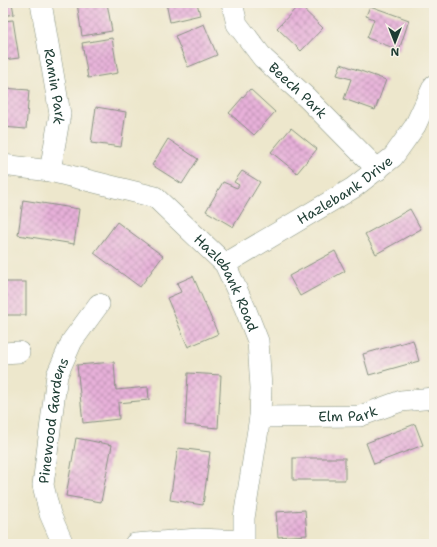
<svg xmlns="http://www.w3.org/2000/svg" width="437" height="547" viewBox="0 0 437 547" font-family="'Shantell Sans',sans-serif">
  <defs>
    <pattern id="building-cross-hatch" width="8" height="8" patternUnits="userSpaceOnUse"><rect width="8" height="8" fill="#e7b0d9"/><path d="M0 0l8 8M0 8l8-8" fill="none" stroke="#bb90b1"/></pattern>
  </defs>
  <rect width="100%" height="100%" fill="#f7f3e8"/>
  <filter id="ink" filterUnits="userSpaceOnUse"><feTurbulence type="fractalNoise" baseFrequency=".025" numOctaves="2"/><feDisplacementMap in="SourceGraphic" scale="8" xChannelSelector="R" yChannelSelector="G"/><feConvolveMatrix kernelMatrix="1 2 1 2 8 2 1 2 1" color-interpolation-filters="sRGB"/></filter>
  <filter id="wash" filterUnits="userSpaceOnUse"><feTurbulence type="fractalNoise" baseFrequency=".012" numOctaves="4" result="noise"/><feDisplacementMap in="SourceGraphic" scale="16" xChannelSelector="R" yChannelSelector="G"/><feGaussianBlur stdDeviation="0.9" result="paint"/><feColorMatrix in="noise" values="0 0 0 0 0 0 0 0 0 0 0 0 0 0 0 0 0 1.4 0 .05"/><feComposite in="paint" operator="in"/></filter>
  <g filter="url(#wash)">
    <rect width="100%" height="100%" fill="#ede7cc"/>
    <g id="blocks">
      <g fill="url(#building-cross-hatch)">
        <path d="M3,3H12L14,14L3,16Z"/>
        <path d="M77,3H107L112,31L82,36Z"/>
        <path d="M166,3H197L200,15L170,22Z"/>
        <path d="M299,5L323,28L301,51L277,28Z"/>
        <path d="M370,6L409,20L399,50L367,38L374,19L366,16Z"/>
        <path d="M13,20L19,58L3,60V21Z"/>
        <path d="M204,24L217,55L188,67L175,36Z"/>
        <path d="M112,38L118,73L88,78L82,43Z"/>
        <path d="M341,64L386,80L375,110L344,99L351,79L337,75Z"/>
        <path d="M3,88L29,90L26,129L3,127Z"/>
        <path d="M250,89L275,112L254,135L229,113Z"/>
        <path d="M96,107L126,112L121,147L91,143Z"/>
        <path d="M291,128L317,149L297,173L271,152Z"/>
        <path d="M168,139L198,159L182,184L152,165Z"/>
        <path d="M242,171L260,182L233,227L206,211L223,182L237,188L239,185L234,182Z"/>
        <path d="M23,200L79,209L74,244L18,235Z"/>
        <path d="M410,209L421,229L376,254L365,234Z"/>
        <path d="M117,222L163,256L140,287L94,253Z"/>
        <path d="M335,251L345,271L300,296L289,276Z"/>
        <path d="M193,276L218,334L188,347L167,298L181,292L177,283Z"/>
        <rect x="3" y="282" width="23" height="33"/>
        <path d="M413,340L419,361L369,375L363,354Z"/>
        <path d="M114,362L116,390L148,387L149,400L118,403L119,419L83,423L77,365Z"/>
        <path d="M188,373L221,375L218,428L185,425Z"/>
        <path d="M415,424L423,445L374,464L366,443Z"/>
        <path d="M76,438L112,445L101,502L66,496Z"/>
        <path d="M178,448L210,452L203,505L170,500Z"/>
        <rect x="293" y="458" width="52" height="22"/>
        <path d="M305,510L307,535L278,537L276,512Z"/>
      </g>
    </g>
  </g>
  <g filter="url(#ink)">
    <use href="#blocks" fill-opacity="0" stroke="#869280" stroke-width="1"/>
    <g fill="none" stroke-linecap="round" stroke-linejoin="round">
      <defs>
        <g id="street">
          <path id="s1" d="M41,3L60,114L50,171"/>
          <path id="s2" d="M232,3L237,24L263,58L307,98L378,170"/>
          <path id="s3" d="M3,165L50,171L155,197L225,264L245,308L258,341L261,388L260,417L244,518V544"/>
          <path id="s4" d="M225,264L353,188L393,157L415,126L434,85"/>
          <path d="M3,353L19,352"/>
          <path id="s5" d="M260,417L360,416L401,401L434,398"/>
          <path id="s6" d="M63,544L50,514L43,485L57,375L72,341L99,304"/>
          <path d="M135,544L198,539L244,541"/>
        </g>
      </defs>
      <use href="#street" stroke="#869280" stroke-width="22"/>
      <use href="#street" stroke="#fff" stroke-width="21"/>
    </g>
  </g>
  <g text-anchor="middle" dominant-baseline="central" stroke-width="3.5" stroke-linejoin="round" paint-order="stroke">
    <g font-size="14" fill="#1f3d34" stroke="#f7f3e8">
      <text stroke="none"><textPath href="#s1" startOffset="85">Ramin Park</textPath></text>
      <text stroke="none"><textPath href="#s2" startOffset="112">Beech Park</textPath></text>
      <text stroke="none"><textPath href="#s4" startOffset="141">Hazlebank Drive</textPath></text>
      <text stroke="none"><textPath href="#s3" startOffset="269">Hazlebank Road</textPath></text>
      <text stroke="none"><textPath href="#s5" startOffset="88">Elm Park</textPath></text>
      <text stroke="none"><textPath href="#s6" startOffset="128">Pinewood Gardens</textPath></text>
    </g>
  </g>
  <rect width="437" height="547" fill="none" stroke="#f7f3e8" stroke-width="16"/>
  <g transform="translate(395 42) rotate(180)" stroke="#f7f3e8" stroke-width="3" paint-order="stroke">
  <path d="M0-3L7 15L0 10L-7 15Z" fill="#1f3d34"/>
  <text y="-6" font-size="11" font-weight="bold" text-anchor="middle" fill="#1f3d34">N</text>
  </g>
</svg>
